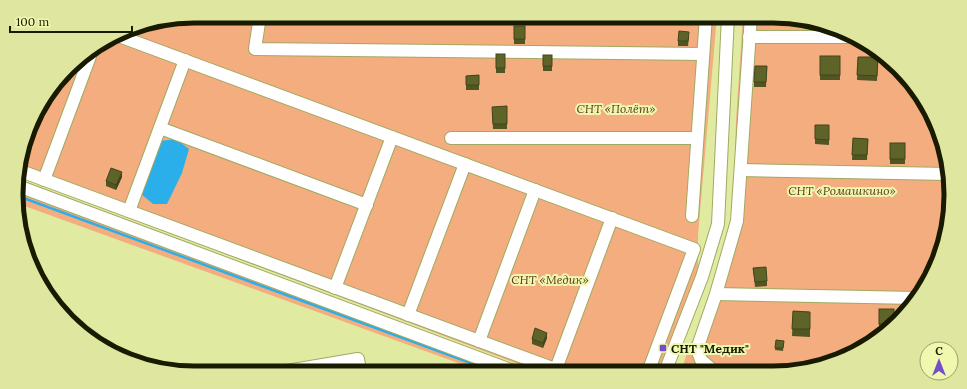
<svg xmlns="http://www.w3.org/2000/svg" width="967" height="389" viewBox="0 0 967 389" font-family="Lora,serif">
  <rect width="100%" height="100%" fill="#e1eaa1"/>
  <g fill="#f4ad7f">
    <path d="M195,16H717L698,235V275L660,372H539L18,175L40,105L77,60L137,26Z"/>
    <path d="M743,16H772L830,25L890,60L932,115L951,183L942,252L921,294L890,329L851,355L796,371L681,372L690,344L699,332L733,223L736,121Z"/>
    <path d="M18,192L500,370L499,372H483L19,204Z"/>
  </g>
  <path fill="#2bafeb" d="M176,139L189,149L182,173L167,204H153L141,194L160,141Z"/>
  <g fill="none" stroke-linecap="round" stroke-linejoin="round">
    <path stroke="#2bafeb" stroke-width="2.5" d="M18,196L495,372"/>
    <defs>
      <g id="minor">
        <path d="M260,16L255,49L703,54"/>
        <path d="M119,36L694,249L648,372"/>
        <path d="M749,37H851"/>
        <path d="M160,128L367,205"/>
        <path d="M451,138H697"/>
        <path d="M18,170L563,372"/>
        <path d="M742,170L948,174"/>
        <path d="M44,180L92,51"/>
        <path d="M18,186L516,372"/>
        <path d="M129,211L185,60"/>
        <path d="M692,216L706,16"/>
        <path d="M335,288L392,137"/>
        <path d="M716,294L917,298"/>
        <path d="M408,315L465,164"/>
        <path d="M479,341L535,190"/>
        <path d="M556,369L612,218"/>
        <path d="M665,372L702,277L718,224L728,16"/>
        <path d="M715,372L701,360L697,349L716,294L737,221L751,16"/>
        <path d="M275,373L358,359L360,370L368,373"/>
      </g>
    </defs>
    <use href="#minor" stroke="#a1a962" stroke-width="14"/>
    <use href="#minor" stroke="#fff" stroke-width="12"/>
  </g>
  <g fill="#515522">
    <rect x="514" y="26" width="11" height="18"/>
    <path d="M689,37L688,46H678V41Z"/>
    <rect x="496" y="54" width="9" height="19"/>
    <rect x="543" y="55" width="9" height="16"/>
    <rect x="820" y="56" width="20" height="24"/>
    <path d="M858,57H878L877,81L857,80Z"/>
    <path d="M767,66L766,87H754V82Z"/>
    <path d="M479,75V90H466V76Z"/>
    <path d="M492,112L507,124V129H493Z"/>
    <path d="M815,125H829V145L815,144Z"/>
    <path d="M853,138L868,139L867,160H852Z"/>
    <rect x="890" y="143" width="15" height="21"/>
    <path d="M122,177L116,190L106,186V181Z"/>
    <path d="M753,268L767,281V286L755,287Z"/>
    <path d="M879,309L894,324L889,329H879Z"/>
    <path d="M793,311L810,312V337L792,336Z"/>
    <path d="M547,338L543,348L532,344V339Z"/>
    <path d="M776,340L784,341L783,351L775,350Z"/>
  </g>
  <g fill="#42451c">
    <path d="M122,172V177L116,190V185Z"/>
    <path d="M547,333V338L543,348V343Z"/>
  </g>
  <g fill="#5e6328" stroke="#42451c">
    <rect x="514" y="26" width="11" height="13"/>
    <path d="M679,31L689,32L688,41H678Z"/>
    <rect x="496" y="54" width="9" height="14"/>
    <rect x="543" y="55" width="9" height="11"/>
    <rect x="820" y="56" width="20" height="19"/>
    <path d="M858,57H878L877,76L857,75Z"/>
    <path d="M755,66H767L766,82H754Z"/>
    <path d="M479,75V85H466V76Z"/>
    <path d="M507,106V124H493L492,107Z"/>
    <path d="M815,125H829V140L815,139Z"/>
    <path d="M853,138L868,139L867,155H852Z"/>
    <rect x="890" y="143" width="15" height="16"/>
    <path d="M111,168L122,172L116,185L106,181Z"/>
    <path d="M766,267L767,281L755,282L753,268Z"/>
    <rect x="879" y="309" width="15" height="15"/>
    <path d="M793,311L810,312V329H792Z"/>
    <path d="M535,328L547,333L543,343L532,339Z"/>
    <path d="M776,340L784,341L783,348H775Z"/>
  </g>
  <rect fill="#754fc8" stroke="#eff8ae" stroke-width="1.5" x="659" y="344" width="8" height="8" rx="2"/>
  <g text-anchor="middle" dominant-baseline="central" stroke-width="4" stroke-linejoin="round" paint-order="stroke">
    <g font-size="12" font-style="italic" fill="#5c361c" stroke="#eff8ae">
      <text x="616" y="108">СНТ «Полёт»</text>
      <text x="842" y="190">СНТ «Ромашкино»</text>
      <text x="550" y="279">СНТ «Медик»</text>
    </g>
    <g font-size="12" font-weight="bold" fill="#181b00" stroke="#eff8ae" text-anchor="start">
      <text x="671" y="348">СНТ "Медик"</text>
    </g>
  </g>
  <path d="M0 0H967V389H0ZM194 23H773A171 171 0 0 1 944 194V195A171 171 0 0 1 773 366H194A171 171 0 0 1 23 195V194A171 171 0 0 1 194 23Z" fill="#dee6a0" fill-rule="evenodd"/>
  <path fill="none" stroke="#181b00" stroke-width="5" d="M194 23H773A171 171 0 0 1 944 194V195A171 171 0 0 1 773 366H194A171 171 0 0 1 23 195V194A171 171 0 0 1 194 23Z"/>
  <g transform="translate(939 361)"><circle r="19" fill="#eff8ae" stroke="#99a068"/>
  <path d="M0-3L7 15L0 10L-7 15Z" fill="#754fc8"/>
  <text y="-6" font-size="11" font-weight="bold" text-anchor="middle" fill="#181b00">С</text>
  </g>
  <path d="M10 26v6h122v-6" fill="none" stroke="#181b00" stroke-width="2"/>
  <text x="16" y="26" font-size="12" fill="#181b00" stroke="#eff8ae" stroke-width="3" paint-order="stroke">100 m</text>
</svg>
